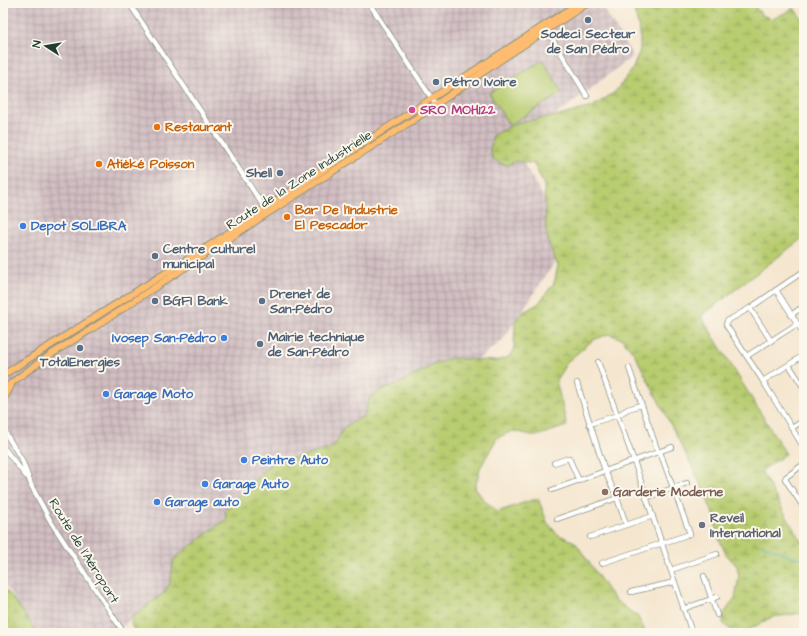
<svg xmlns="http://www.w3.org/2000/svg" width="807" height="636" viewBox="0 0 807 636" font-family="'Architects Daughter',sans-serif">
  <defs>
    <pattern id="industrial-grid" width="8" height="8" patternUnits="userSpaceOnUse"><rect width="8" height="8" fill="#d2bec2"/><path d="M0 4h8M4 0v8" fill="none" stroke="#aa9c9e"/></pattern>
    <pattern id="wetland-marsh" width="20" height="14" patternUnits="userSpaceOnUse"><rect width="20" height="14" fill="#b8cc70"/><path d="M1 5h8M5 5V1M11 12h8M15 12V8" fill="none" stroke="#95a75d"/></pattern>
  </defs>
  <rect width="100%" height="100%" fill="#fbf7ec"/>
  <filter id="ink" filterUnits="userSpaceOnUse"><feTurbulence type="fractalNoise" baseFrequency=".025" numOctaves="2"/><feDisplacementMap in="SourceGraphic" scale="8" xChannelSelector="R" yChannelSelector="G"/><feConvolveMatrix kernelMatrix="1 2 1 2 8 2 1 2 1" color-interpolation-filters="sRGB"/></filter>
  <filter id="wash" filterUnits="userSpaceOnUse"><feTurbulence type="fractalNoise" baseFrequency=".012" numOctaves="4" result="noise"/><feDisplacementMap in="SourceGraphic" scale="16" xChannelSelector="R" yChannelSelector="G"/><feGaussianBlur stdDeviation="0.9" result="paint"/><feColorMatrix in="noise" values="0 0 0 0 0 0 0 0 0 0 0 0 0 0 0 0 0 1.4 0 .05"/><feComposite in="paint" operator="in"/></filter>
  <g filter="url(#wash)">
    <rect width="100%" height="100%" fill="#f5e6cf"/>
    <path fill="url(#industrial-grid)" d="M3,3H600L633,56L514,147L569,241L502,341L113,633H37L3,582Z"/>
    <g fill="url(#wetland-marsh)" stroke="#6c8452">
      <path d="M632,3H752L762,15L773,19L794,8L804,22V237L701,316L786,454L761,471L801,542L804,541V613L772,617L743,633H734L723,623V615L735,598L739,577L737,566L726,554L717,535L715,518L697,476L634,353L622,339L609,334L593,340L568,361L556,380L567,426L536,436L513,431L497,438L480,468L475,488L484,500L497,512L538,498L547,522L557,534L575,542L614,599L638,617L646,633H135L131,624L132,617L165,592L170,583L174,559L206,534L227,519L225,511L268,466L278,461L309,455L334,447L344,427L364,416L370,398L377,392L400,383L435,364L451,358L496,361L509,357L514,348L515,321L523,312L538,304L554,283L558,266L550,247L546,231L544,185L534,164L516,161L507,165L502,164L493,159L490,151L493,135L519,122L558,116L592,107L615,92L632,70L640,50V32Z"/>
      <path d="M3,587L12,597L37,633H3Z"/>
    </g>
    <path fill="#b8cc70" stroke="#6c8452" d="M543,60L562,93L509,125L489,93Z"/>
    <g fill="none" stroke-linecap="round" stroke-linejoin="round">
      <path stroke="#44aac4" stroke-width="1" d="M761,544L794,558L804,557"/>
    </g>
  </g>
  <g filter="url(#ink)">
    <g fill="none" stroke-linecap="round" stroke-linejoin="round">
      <defs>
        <g id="minor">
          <path d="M129,3L266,210"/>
          <path d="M369,3L436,105"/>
          <path d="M547,30L587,96"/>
          <path d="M804,271L750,308L727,321L726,325L763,381L804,448"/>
          <path d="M776,290L804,334"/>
          <path d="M750,308L771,341"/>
          <path d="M791,315L804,306"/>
          <path d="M747,356L797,324"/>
          <path d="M598,362L634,461L692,633"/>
          <path d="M789,365L804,388"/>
          <path d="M629,368L658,452"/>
          <path d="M763,381L804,355"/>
          <path d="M577,383L605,471L617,498L626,524"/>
          <path d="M589,424L618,415L628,409L641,405"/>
          <path d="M792,428L804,420"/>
          <path d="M3,429L22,460L32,487L51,522L124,633"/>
          <path d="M3,447L26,476"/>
          <path d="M554,463L569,458L579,481"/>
          <path d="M804,464L786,477L785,479L804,508"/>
          <path d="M552,490L672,447"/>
          <path d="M646,498L687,483"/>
          <path d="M557,519L617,498"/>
          <path d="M590,537L653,516"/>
          <path d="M602,563L690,534L660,452"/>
          <path d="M671,570L717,554"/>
          <path d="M704,576L717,615"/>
          <path d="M631,592L675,582"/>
          <path d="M683,609L717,597"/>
        </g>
        <g id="major">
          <path d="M3,375L207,247L432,98L579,3"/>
          <path d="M3,390C30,367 60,348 90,330L268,213L421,115L502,59L588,3"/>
          <path d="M3,400L11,386"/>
        </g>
      </defs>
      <use href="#minor" stroke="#8a9282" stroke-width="6"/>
      <use href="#major" stroke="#8a9282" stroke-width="8"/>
      <use href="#minor" stroke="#fff" stroke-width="4.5"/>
      <use href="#major" stroke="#fdbc70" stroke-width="6"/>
    </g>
  </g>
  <g fill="#5c6f8a" stroke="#fbf7ec" stroke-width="1.5">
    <circle cx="588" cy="20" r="4"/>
    <circle cx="436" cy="82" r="4"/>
    <circle cx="280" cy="173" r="4"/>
    <circle cx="155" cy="256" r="4"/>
    <circle cx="155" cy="301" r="4"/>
    <circle cx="262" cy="301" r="4"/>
    <circle cx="260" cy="344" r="4"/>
    <circle cx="80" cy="348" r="4"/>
  </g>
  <circle fill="#d1479c" stroke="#fbf7ec" stroke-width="1.5" cx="412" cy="110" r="4"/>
  <g fill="#e8710a" stroke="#fbf7ec" stroke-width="1.5">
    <circle cx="157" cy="127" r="4"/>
    <circle cx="99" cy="164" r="4"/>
    <circle cx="287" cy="217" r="4"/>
  </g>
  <g fill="#3f7fe0" stroke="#fbf7ec" stroke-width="1.5">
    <circle cx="23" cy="226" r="4"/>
    <circle cx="224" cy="338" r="4"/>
    <circle cx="106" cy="394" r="4"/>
    <circle cx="244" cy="460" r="4"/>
    <circle cx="205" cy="484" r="4"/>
    <circle cx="157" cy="502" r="4"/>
  </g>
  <circle fill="#8d6e63" stroke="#fbf7ec" stroke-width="1.5" cx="605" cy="492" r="4"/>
  <circle fill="#6b7280" stroke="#fbf7ec" stroke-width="1.5" cx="702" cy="525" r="4"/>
  <g text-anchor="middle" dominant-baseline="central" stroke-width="4" stroke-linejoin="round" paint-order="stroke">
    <g font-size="13" font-weight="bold" fill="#4e5e75" stroke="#fbf7ec" text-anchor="start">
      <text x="588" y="34" text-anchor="middle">Sodeci Secteur<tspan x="588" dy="15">de San Pédro</tspan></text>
      <text x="444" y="82">Pétro Ivoire</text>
      <text x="272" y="173" text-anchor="end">Shell</text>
      <text x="163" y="249">Centre culturel<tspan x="163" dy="15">municipal</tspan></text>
      <text x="270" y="294">Drenet de<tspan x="270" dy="15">San-Pédro</tspan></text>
      <text x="163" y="301">BGFI Bank</text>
      <text x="268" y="337">Mairie technique<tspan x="268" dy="15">de San-Pédro</tspan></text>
      <text x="80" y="362" text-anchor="middle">TotalEnergies</text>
    </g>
    <g font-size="13" font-weight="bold" fill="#b23c85" stroke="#fbf7ec" text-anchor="start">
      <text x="420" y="110">SRO MOH122</text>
    </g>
    <g font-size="13" font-weight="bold" fill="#c56008" stroke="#fbf7ec" text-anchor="start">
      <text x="165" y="127">Restaurant</text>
      <text x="107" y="164">Atièké Poisson</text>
      <text x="295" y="210">Bar De l'Industrie<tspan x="295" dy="15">El Pescador</tspan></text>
    </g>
    <g font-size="13" fill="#1f3d34" stroke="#fbf7ec">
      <text transform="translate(299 180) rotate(-33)">Route de la Zone Industrielle</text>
      <text transform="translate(84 551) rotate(58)">Route de l'Aéroport</text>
    </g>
    <g font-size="13" font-weight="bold" fill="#366cbe" stroke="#fbf7ec" text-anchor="start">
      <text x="31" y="226">Depot SOLIBRA</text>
      <text x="216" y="338" text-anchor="end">Ivosep San-Pédro</text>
      <text x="114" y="394">Garage Moto</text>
      <text x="252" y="460">Peintre Auto</text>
      <text x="213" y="484">Garage Auto</text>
      <text x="165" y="502">Garage auto</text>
    </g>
    <g font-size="13" font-weight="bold" fill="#785e54" stroke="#fbf7ec" text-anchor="start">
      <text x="613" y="492">Garderie Moderne</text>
    </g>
    <g font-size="13" font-weight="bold" fill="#5b616d" stroke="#fbf7ec" text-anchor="start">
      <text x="710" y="518">Reveil<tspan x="710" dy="15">International</tspan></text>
    </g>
  </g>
  <rect width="807" height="636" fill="none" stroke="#fbf7ec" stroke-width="16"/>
  <g transform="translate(46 46) rotate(282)" stroke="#fbf7ec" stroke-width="3" paint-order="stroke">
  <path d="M0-3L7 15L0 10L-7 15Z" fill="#1f3d34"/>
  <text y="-6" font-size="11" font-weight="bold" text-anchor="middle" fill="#1f3d34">N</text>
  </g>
</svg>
